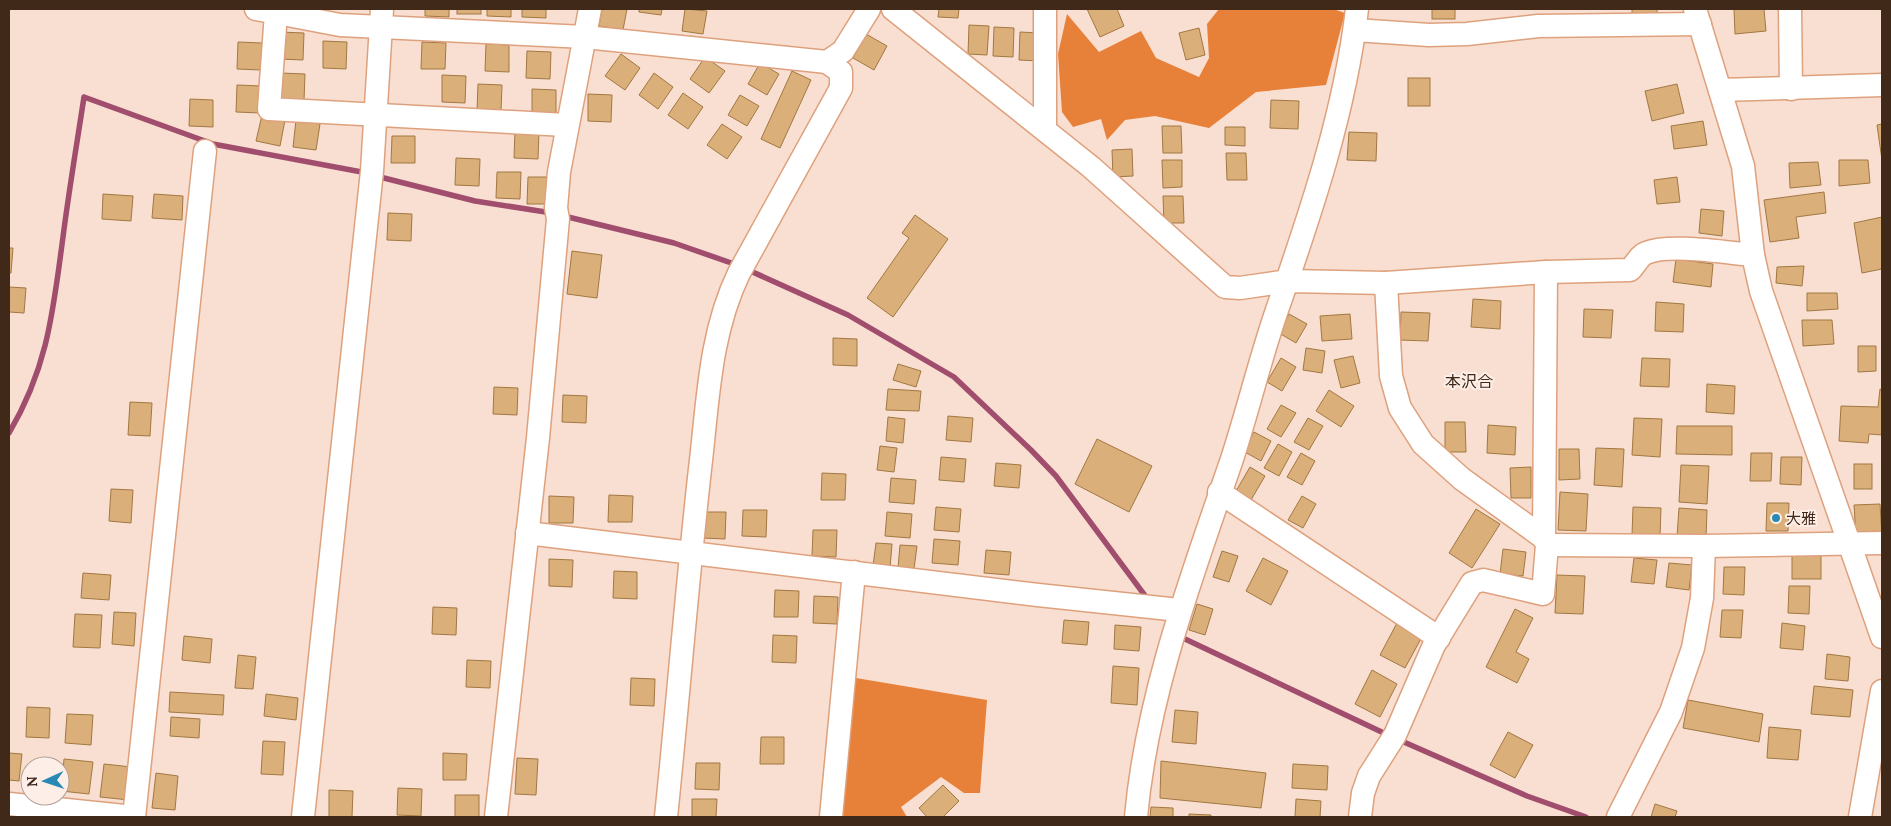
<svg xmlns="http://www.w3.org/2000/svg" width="1891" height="826" viewBox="0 0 1891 826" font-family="Lora,'Noto Sans JP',serif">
  <rect width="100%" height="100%" fill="#f9dfd1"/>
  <g fill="#e7813a">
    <path d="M1219,9H1333L1345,13L1326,85L1256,92L1209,128L1155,116L1125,120L1107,140L1101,119L1073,127L1062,112L1058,54L1067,14L1099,52L1141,31L1156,58L1199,77L1209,58L1207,24Z"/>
    <path d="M856,678L987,700L980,793H964L941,777L901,807L907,817H842Z"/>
  </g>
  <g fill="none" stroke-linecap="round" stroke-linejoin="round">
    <g stroke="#a14d6e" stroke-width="5.5">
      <path d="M376,176L475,201L552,213"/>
      <path d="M564,216L674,243L737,265"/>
      <path d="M746,269L848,315L954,377L1031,450L1056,476L1146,597"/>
      <path d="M9,433C48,367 53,311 63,237C69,190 77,143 84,97L213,144L367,173"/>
      <path d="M1185,639L1388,735"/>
      <path d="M1397,739L1527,796L1586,817"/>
    </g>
  </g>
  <g fill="#dbaf79" stroke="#a17842">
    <path d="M425,9H449V17L425,16Z"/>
    <rect x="457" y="9" width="24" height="5"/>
    <path d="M487,9H511V17L487,16Z"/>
    <path d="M522,9H546V18L522,17Z"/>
    <path d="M602,9H627L623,30L599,26Z"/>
    <path d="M639,9H662L661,15L639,12Z"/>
    <path d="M685,9L707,11L703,34L682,31Z"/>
    <path d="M939,9H959L958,18L938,17Z"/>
    <path d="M1087,9H1117L1124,26L1100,37Z"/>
    <rect x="1432" y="9" width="23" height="10"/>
    <rect x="1632" y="9" width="25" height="10"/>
    <path d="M1734,9H1764L1766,31L1735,34Z"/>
    <path d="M969,25L989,26L987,55L968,54Z"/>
    <path d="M994,27L1014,28L1013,57L993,56Z"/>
    <path d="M1199,28L1205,55L1186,60L1179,33Z"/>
    <path d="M280,32L304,33L303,60L279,59Z"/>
    <path d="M1020,32L1040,33L1039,61L1019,60Z"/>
    <path d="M866,34L887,46L874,70L853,58Z"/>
    <path d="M323,41L347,42L346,69L323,68Z"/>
    <path d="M238,42L262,43L261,70L237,69Z"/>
    <path d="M422,42L446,43L445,69H421Z"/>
    <path d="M486,44L509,45V72L485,71Z"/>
    <path d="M527,51L551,52L550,79L526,78Z"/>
    <path d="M621,54L640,68L625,90L605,76Z"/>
    <path d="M705,57L725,71L709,93L690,79Z"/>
    <path d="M760,63L779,74L767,95L748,84Z"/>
    <path d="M792,71L811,80L780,148L761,139Z"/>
    <path d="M281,73L305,74L304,101L281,100Z"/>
    <path d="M654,73L673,87L658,109L639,95Z"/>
    <path d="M442,75L466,76L465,103L442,102Z"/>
    <rect x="1408" y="78" width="22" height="28"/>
    <path d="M478,84L502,85L501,111H477Z"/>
    <path d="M1677,84L1684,113L1652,121L1645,91Z"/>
    <path d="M237,85L261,86L260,113L236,112Z"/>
    <path d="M532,89L556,90V116H532Z"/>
    <path d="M683,93L703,107L688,129L668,115Z"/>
    <path d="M588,94L612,95L611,122L588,121Z"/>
    <path d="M740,95L759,106L747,126L728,115Z"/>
    <path d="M190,99L213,100V127L189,126Z"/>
    <path d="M1271,100L1299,101L1298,129L1270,128Z"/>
    <path d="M262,115L285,120L280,146L256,141Z"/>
    <path d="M296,120L320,124L316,150L293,147Z"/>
    <path d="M1703,121L1707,145L1674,149L1671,126Z"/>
    <path d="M722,124L742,137L727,159L707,145Z"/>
    <path d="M1882,124V160L1877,125Z"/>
    <path d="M1162,126H1181L1182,153H1163Z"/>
    <path d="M1225,127H1245V146L1225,145Z"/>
    <path d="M515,131L539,132L538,159L514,158Z"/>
    <path d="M1349,132L1377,133L1376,161L1347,160Z"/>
    <path d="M392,136H415V163H391Z"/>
    <path d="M1132,149L1133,176L1113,177L1112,150Z"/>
    <path d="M1226,153H1246L1247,180H1227Z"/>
    <path d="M456,158L480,159L479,186L455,185Z"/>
    <path d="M1162,160H1182V187L1163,188Z"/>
    <path d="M1839,160H1868L1870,183L1839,186Z"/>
    <path d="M1818,162L1821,185L1790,188L1789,163Z"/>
    <path d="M497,172H521L520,199L496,198Z"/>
    <path d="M528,177H552L551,204H527Z"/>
    <path d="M1677,177L1680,202L1657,204L1654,180Z"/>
    <path d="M1824,192L1826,213L1796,217L1799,238L1770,242L1764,200Z"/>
    <path d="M103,194L133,196L131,221L102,219Z"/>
    <path d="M154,194L183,196L182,220L152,218Z"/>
    <path d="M1163,196H1183L1184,223H1164Z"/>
    <path d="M1701,209L1724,211L1722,236L1699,233Z"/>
    <path d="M388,213L412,214L411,241L387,240Z"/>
    <path d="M915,215L948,239L893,317L867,298L909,238L902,233Z"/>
    <path d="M1882,217V269L1862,273L1854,223Z"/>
    <path d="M9,248H13L11,273H9Z"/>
    <path d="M572,251L602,255L597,298L567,294Z"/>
    <path d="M1676,259L1713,264L1711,287L1673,282Z"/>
    <path d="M1804,266L1802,286L1776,283L1777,267Z"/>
    <path d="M9,287L26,288L24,313L9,312Z"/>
    <path d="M1807,293H1837L1838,309L1807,311Z"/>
    <path d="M1473,299L1501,301L1500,329L1471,327Z"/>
    <path d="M1656,302L1684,304L1683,332L1655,331Z"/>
    <path d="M1584,309L1613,310L1611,338L1583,337Z"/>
    <path d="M1401,312L1430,313L1428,341L1400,340Z"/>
    <path d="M1289,314L1307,324L1296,343L1279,333Z"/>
    <path d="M1350,314L1352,339L1322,341L1320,316Z"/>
    <path d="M1802,320H1832L1834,344L1803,346Z"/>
    <path d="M833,338L857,339V366L833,365Z"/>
    <path d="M1858,346H1876V371L1858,372Z"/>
    <path d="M1306,348L1325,351L1322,373L1303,370Z"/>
    <path d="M1353,356L1360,383L1341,388L1334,360Z"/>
    <path d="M1281,358L1296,367L1282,391L1267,382Z"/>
    <path d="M1642,358L1670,359L1669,387L1640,386Z"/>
    <path d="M898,364L921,371L916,387L893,380Z"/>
    <path d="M1707,384L1735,386L1734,414L1706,412Z"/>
    <path d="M494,387L518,388L517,415L493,414Z"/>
    <path d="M888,389L921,391L919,411L886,410Z"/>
    <path d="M1880,389L1882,390V435L1869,434L1868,443L1839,441L1841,406L1878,407Z"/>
    <path d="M1329,390L1354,406L1341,427L1316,411Z"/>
    <path d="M563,395L587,396L586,423L562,422Z"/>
    <path d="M130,402L152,403L150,436L128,435Z"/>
    <path d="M1281,405L1296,413L1281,437L1267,429Z"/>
    <path d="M948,416L973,418L971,442L946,440Z"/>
    <path d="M888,417L905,419L903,443L886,441Z"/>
    <path d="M1308,418L1323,426L1309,450L1294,442Z"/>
    <path d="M1634,418L1662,419L1660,457L1632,455Z"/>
    <path d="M1445,422H1465L1466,452H1445Z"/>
    <path d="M1488,425L1516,427L1515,455L1487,453Z"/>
    <path d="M1677,426H1732V455L1676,454Z"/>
    <path d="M1254,432L1271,441L1261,461L1243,451Z"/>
    <path d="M1097,439L1152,466L1129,512L1075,484Z"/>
    <path d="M1278,444L1292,452L1279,476L1264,468Z"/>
    <path d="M880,446L897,448L894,472L877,470Z"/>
    <path d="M1596,448L1624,449L1622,487L1594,485Z"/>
    <path d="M1559,449H1579L1580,479L1559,480Z"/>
    <path d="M1301,453L1315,461L1302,485L1287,477Z"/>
    <path d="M1751,453H1772L1771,481H1750Z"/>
    <path d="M941,457L966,459L964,482L939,480Z"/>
    <path d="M1781,457H1802L1801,485L1780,484Z"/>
    <path d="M996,463L1021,465L1019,488L994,486Z"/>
    <rect x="1854" y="464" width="18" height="25"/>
    <path d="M1681,465L1709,466L1707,504L1679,502Z"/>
    <path d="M1250,467L1265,476L1251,500L1236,491Z"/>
    <path d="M1531,467V498H1511L1510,468Z"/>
    <path d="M822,473L846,474L845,500H821Z"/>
    <path d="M891,478L916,480L914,504L889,502Z"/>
    <path d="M111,489L133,490L131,523L109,521Z"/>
    <path d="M1560,492L1588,494L1586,531L1558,530Z"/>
    <path d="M609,495L633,496L632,522H608Z"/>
    <path d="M549,496L574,497L573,523H549Z"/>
    <path d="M1302,496L1316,504L1303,528L1288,520Z"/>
    <path d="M1767,503H1789L1788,531H1766Z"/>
    <path d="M1880,504L1882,535L1856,536L1854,505Z"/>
    <path d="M936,507L961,509L959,532L934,530Z"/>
    <path d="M1633,507L1661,508L1660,536L1632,535Z"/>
    <path d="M1679,508L1707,510L1706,538L1677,536Z"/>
    <path d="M1476,509L1500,524L1472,568L1449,553Z"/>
    <path d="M743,510H767L766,537L742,536Z"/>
    <path d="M702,512H726L725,539L702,538Z"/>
    <path d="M887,512L912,514L910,538L885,536Z"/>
    <path d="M813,530H837L836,557L812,556Z"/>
    <path d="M934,539L960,541L958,565L932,563Z"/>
    <path d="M876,543L892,544L890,568L873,566Z"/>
    <path d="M900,545L917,546L914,569L898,568Z"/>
    <path d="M1503,549L1526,552L1523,576L1500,574Z"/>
    <path d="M986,550L1011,552L1009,575L984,573Z"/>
    <path d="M1222,551L1238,556L1229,582L1213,577Z"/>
    <rect x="1792" y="554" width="29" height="25"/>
    <path d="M1263,558L1288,571L1271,605L1246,591Z"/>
    <path d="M1634,558L1657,560L1654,584L1631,582Z"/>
    <path d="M549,559L573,560L572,587L549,586Z"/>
    <path d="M1669,563L1692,565L1689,590L1666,587Z"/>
    <path d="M1724,567H1745L1744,595L1723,594Z"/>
    <path d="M614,571L637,572V599L613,598Z"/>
    <path d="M83,573L111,575L109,600L81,598Z"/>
    <path d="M1557,575L1585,576L1583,614L1555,613Z"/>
    <path d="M1789,586H1810L1809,614L1788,613Z"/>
    <path d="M775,590L799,591L798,617H774Z"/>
    <path d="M814,596L838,597L837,624L813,623Z"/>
    <path d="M1197,604L1213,609L1205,635L1189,630Z"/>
    <path d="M433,607L457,608L456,635L432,634Z"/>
    <path d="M1515,609L1533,618L1516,652L1529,659L1517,683L1486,667Z"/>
    <path d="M1722,610H1743L1741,638L1720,637Z"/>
    <path d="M114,612L136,613L134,646L112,644Z"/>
    <path d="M75,614L102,615L100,648L73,647Z"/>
    <path d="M1064,620L1089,622L1087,645L1062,643Z"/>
    <path d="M1398,621L1423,635L1405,668L1380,655Z"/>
    <path d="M1782,623L1805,626L1803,650L1780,648Z"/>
    <path d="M1115,625L1141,627L1139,651L1114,649Z"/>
    <path d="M773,635L797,636L796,663L772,662Z"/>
    <path d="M184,636L212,639L210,663L182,660Z"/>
    <path d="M1827,654L1850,657L1848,681L1825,679Z"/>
    <path d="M238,655L256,657L253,689L235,688Z"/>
    <path d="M467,660L491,661L490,688L466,687Z"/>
    <path d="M1113,666L1139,668L1137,705L1111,703Z"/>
    <path d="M1372,670L1397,684L1380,717L1355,704Z"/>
    <path d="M631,678L655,679L654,706L630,705Z"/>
    <path d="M1814,686L1853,690L1850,717L1811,714Z"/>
    <path d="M170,692L224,695L223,715L169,712Z"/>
    <path d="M266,694L298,698L296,720L264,716Z"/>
    <path d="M1688,700L1763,714L1759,742L1683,728Z"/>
    <path d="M27,707L50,708L49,738L26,737Z"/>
    <path d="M1175,710L1198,712L1196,744L1172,742Z"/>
    <path d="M67,714L93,715L91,745L65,743Z"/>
    <path d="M171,717L200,719L199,738L170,736Z"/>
    <path d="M1769,727L1801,730L1798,760L1767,758Z"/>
    <path d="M1508,732L1533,745L1515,778L1490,765Z"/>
    <path d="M761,737H784V764H760Z"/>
    <path d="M263,741L285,742L283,775L261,774Z"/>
    <path d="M9,753L22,754L19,781L9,780Z"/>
    <path d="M443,753L467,754L466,780H443Z"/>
    <path d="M517,758L538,759L536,795L515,794Z"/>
    <path d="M64,759L93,762L89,794L61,791Z"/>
    <path d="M1161,761L1266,773L1261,808L1160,798Z"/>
    <path d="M696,763H720L719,790L695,789Z"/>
    <path d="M104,764L132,767L129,800L100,797Z"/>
    <path d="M1293,764L1328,766L1327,790L1292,788Z"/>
    <path d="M156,773L178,776L175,810L152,808Z"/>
    <path d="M943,785L959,801L943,817H927L919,808Z"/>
    <path d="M398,788L422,789L421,816L397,815Z"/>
    <path d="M329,790L353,791L352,817H329Z"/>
    <rect x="455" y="795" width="24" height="22"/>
    <path d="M692,799H717L716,817H692Z"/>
    <path d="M1296,799L1321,801L1320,817H1295Z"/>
    <path d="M1655,804L1677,811L1675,817H1651Z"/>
    <path d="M1151,807L1173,808V817H1150Z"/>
    <path d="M1189,814L1211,815V817H1189Z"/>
  </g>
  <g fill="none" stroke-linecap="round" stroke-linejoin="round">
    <defs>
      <g id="minor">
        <path d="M256,9L340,25L585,37L827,62L843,51L869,9"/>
        <path d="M893,9L1091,167L1225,287L1240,288L1289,281L1386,283L1546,272L1630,270C1635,265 1640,255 1646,253C1669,243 1728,253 1753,255"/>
        <path d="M1695,9L1743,166L1753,255L1761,291L1882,637"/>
        <path d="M1790,9L1791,89"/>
        <path d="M276,13L269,109L566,125"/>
        <path d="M1355,30L1429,35L1467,34L1538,26L1700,24"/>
        <path d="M1720,90L1882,85"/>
        <path d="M1045,129V9"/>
        <path d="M1386,283L1391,376L1400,408L1423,444L1462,479L1544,538"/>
        <path d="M1219,492L1439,638"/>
        <path d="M527,533L1038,595L1179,610"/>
        <path d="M1547,545L1704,546L1882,543"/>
        <path d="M9,804L134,817"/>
        <path d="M134,817L205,151"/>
        <path d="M303,817L372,171L382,9"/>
        <path d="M496,817L538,438L558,219L556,208L559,172L590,9"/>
        <path d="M666,817C678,701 687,585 700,469C708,403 709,335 739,273L841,88V72L827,62"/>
        <path d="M831,817L854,572"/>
        <path d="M1136,817C1147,694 1192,576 1232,459C1248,410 1260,359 1277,310C1311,212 1345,112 1357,9"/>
        <path d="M1360,817L1363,793L1369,776L1395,735L1434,645L1472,583L1483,580L1543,594L1547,545L1544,538L1546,272"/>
        <path d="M1618,817L1671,712L1693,648L1702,598L1704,546"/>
        <path d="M1860,817L1882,691"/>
      </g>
    </defs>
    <use href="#minor" stroke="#dea17d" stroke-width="25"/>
    <use href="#minor" stroke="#fff" stroke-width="22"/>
  </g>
  <circle fill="#2889b4" stroke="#fdefe8" stroke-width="2" cx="1776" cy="518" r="5"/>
  <g text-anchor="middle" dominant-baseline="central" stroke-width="4" stroke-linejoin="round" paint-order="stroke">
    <g font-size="15" fill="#41291a" stroke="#fdefe8" text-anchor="start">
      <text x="1786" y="518">大雅</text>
    </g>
    <g font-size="16" fill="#41291a" stroke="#fdefe8">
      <text x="1469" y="381">本沢合</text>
    </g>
  </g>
  <rect width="1891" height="826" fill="none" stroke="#41291a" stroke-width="20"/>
  <g transform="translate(45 781) rotate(267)"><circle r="24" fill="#fdefe8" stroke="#b2a096"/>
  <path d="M0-4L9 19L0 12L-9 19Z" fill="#2889b4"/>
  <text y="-8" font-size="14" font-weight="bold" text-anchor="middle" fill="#41291a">N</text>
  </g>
</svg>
